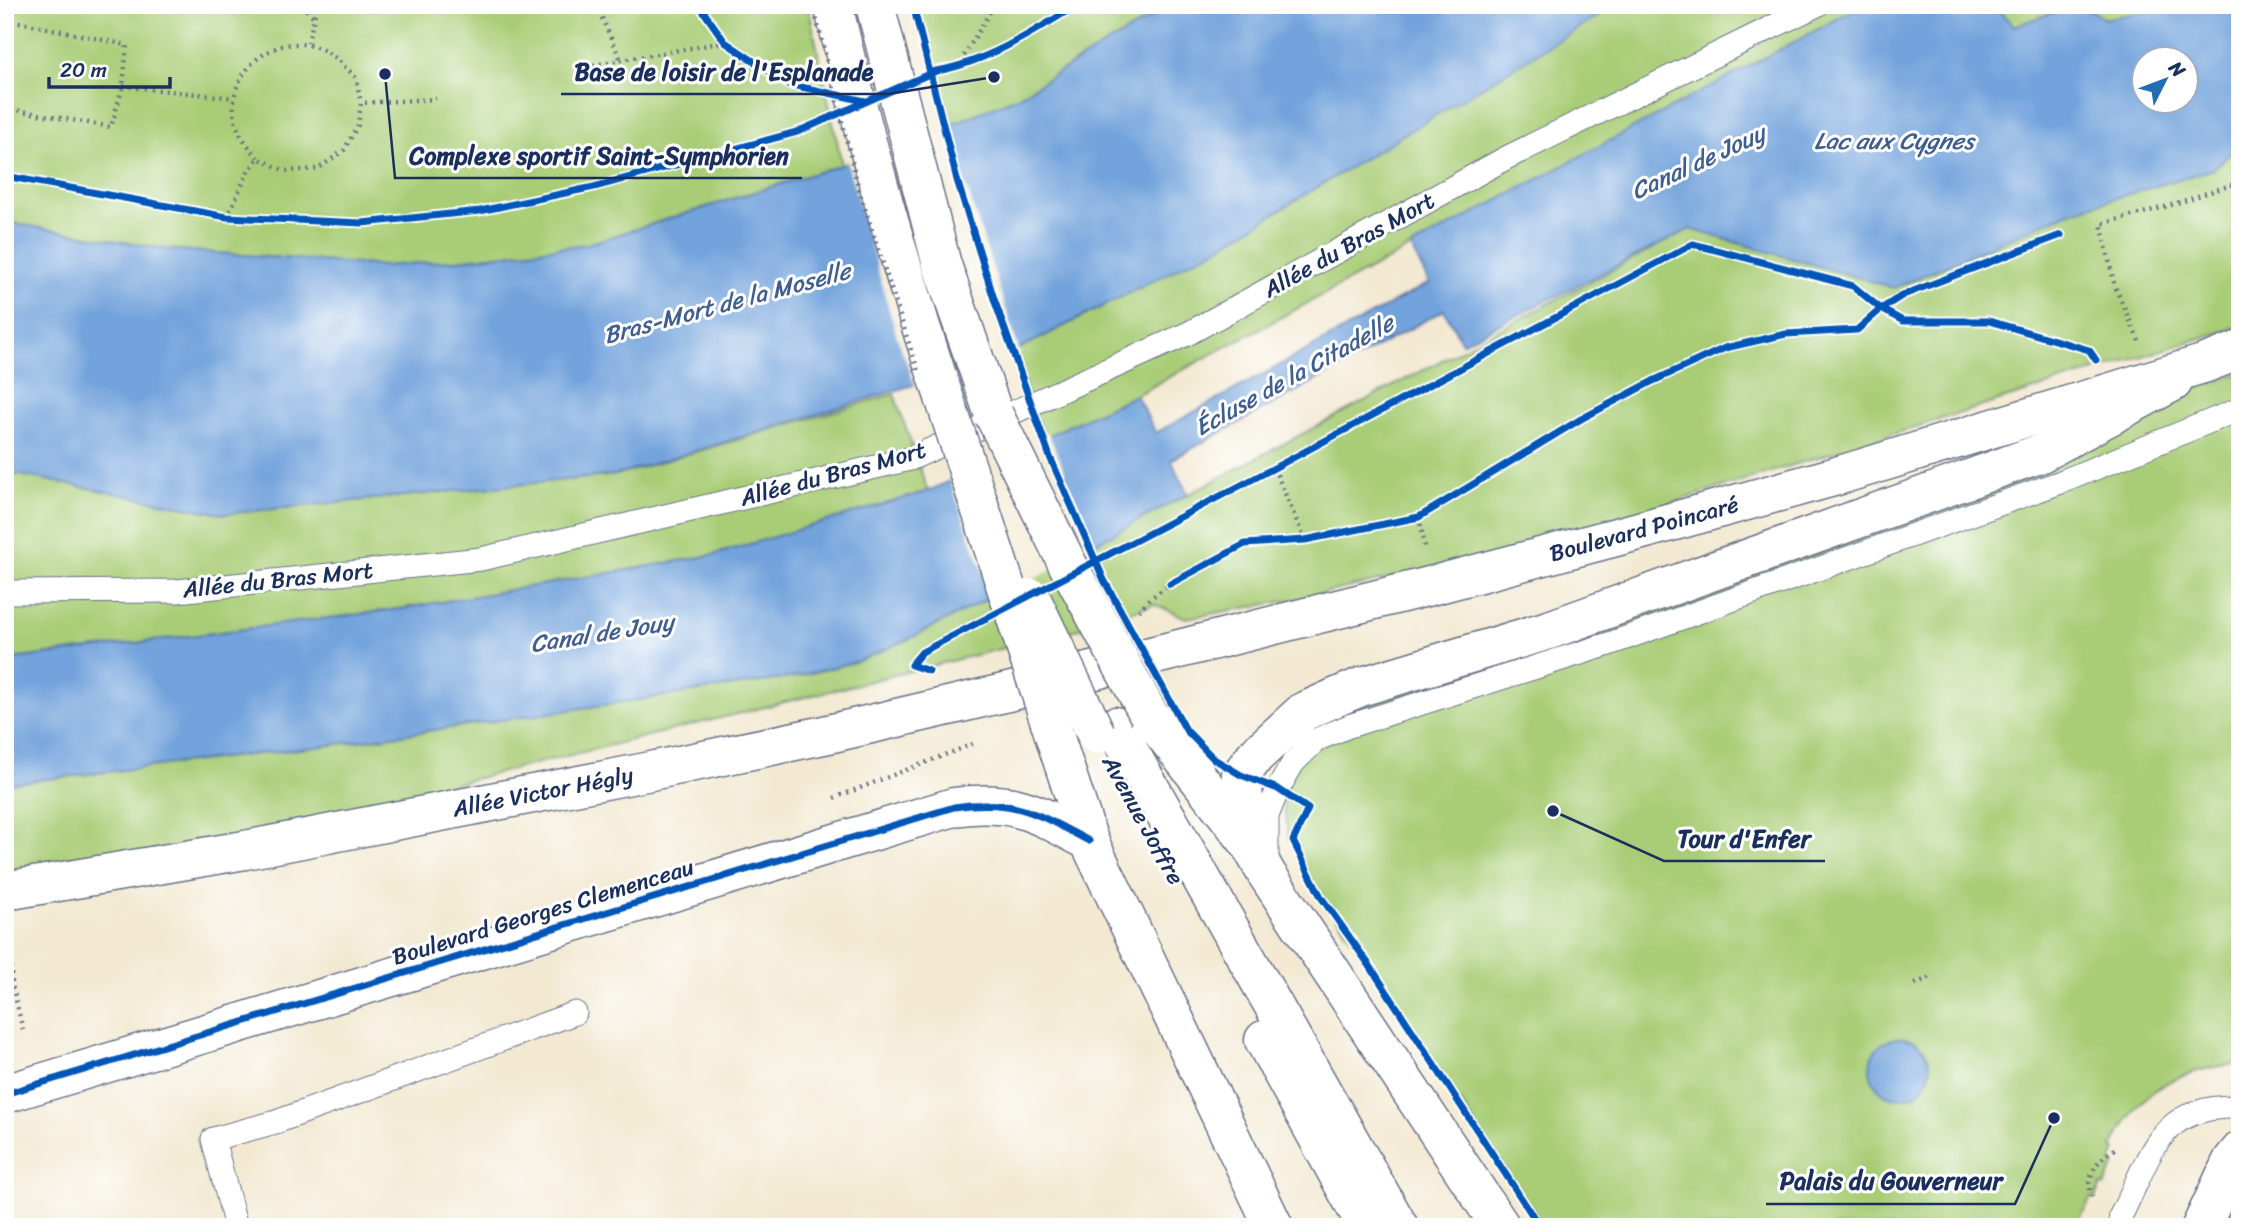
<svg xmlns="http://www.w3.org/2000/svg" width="2245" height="1232" viewBox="0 0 2245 1232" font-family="Sriracha,sans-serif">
  <rect width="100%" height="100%" fill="#fff"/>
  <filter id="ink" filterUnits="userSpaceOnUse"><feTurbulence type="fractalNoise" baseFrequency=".0143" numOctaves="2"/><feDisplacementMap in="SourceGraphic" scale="14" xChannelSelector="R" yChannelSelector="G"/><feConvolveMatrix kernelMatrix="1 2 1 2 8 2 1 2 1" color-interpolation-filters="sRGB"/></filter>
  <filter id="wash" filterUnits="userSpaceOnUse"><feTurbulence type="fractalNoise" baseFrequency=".00686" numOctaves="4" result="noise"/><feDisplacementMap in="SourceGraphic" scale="28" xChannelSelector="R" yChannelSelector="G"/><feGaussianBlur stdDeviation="1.57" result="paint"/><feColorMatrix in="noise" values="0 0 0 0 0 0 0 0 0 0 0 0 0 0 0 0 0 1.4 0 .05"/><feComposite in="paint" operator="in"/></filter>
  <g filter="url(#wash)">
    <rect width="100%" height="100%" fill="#f3e9d2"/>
    <g fill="#a9cd76" stroke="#627e6a" stroke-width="2">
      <path d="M5,5H808L842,165L588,244L457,260L384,266L166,249L5,222Z"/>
      <path d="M916,5H1172L1017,97L950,125Z"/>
      <path d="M1616,5H1863L1136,395L1044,437L1013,352L1216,249Z"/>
      <path d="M1994,5H2076L2014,26Z"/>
      <path d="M2084,5H2179L2104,19Z"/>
      <path d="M2240,144V326L2230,329L1517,551L1291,600L1186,618L1154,604L1072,631L5,895V784L324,746L795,677L858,661L907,640L1062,561L1690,229L1894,288L2072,211L2213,169Z"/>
      <path d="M2240,373V1063C2176,1071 2139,1087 2112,1148L2116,1150L2111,1163L2115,1164L2105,1186L2101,1185L2095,1198H2091L2081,1216L2080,1227H1544L1313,882L1288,836L1282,796L1289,751L1361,681Z"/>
      <path d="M894,394L928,492L713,555L406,608L5,660V472L222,514L616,475Z"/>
    </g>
    <g fill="#72a3dc" stroke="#46699d" stroke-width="2" fill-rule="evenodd">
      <path d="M1172,5H1616L1216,249L999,359L616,475L222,514L5,472V222L166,249L384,266L457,260L588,244L841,165L950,125L1017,97Z"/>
      <path d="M1863,5H1994L2014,26L2076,5H2084L2104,19L2179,5H2240V144L2213,169L2072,211L1894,288L1690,229L1462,343L1444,310L1171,460L1188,494L1062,561L907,640L858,661L795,677L324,746L5,784V660L406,608L713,555L928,491L1136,395L1156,433L1429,283L1411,247ZM2144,60H2186V102H2144Z"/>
      <circle cx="1900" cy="1068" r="30"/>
    </g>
    <g fill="#f3e9d2">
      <path d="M949,121L964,179L1020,353L1000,362L916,388L897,337L846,159Z"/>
      <path d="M1048,432L1096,547L993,600L949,478Z"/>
    </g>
  </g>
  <g filter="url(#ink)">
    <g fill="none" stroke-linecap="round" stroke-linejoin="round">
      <defs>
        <g id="service">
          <path d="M5,592L177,591L481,559L910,459L1189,333L1506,158L1817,5"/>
          <path d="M1267,856V816L1278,789L1293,763L1316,740L1349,726L1609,644L2061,482L2240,409"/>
          <path d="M236,1227L213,1139L276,1122L575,1013"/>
          <path d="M2119,1227L2121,1215C2152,1154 2158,1104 2240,1107"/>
        </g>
        <path id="minor" d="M2201,1227L2232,1161L2240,1151"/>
        <g id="tertiary">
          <path d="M5,1094L954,807C1017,798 1037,814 1089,841L1274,1227"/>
          <path d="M1501,1227L1266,873L1250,844L1241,775L1255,756L1303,712L1332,699L1363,686L1549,630L2039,454L2173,382"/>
        </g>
        <path id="secondary" d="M5,891L245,850L646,772L824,735L1008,692L1434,585L1635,532L1837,476L2206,363L2240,350"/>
        <g id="trunk">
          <path d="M1149,715L1250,844"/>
          <path d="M1115,726L1399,1227"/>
          <path d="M1059,750L1089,841"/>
          <path d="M1264,1040L1367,1227"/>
        </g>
        <g id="motorway">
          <path d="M833,5C864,139 901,270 945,400"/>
          <path d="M875,5L942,265L994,415"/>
        </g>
      </defs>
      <use href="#service" stroke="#677087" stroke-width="25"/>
      <use href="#minor" stroke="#677087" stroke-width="41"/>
      <use href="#tertiary" stroke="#677087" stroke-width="41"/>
      <use href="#secondary" stroke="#677087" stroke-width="41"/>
      <use href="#trunk" stroke="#677087" stroke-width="41"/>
      <use href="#motorway" stroke="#677087" stroke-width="41"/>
      <g stroke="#677087" stroke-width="4.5" stroke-dasharray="2 5" stroke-linecap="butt">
        <path d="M301,5L313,16"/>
        <path d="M596,5L621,60"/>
        <path d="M5,19L127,45L123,86L111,127L5,108"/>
        <path d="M308,43L317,5"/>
        <path d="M593,65L725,42"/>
        <path d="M957,68L994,5"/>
        <path d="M123,86L234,98"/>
        <path d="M258,158C253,151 246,144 242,137C207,76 290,9 343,65C347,69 352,73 355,77C358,84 359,95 361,103"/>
        <path d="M227,217L248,172L258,158L285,171L318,169L344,150L358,125L361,103L436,99"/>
        <path d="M2139,341L2115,287L2101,224L2165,207L2240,182"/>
        <path d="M1274,468L1305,540"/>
        <path d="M1419,517L1425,547"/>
        <path d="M1108,555L1693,244L1853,286L1881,309L1903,295L2061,235"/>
        <path d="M1139,611L1148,600L1170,584L1245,544L1305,540L1419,517L1581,419L1653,381L1725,348L1786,334L1857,330L1881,309L1903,321H1989L2089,350L2093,356"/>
        <path d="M926,670L911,665L922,652L976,624"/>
        <path d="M834,798L973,744"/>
        <path d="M11,931L12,984L23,1030"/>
        <path d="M1915,984L1933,976"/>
        <path d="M2092,1197C2085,1176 2097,1159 2115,1149"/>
      </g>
      <use href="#service" stroke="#fff" stroke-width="23"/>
      <use href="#minor" stroke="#fff" stroke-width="38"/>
      <use href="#tertiary" stroke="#fff" stroke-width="38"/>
      <use href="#secondary" stroke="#fff" stroke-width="38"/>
      <use href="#trunk" stroke="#fff" stroke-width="38"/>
      <use href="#motorway" stroke="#fff" stroke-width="38"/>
      <defs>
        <g id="trunk-bridge">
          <path d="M945,400L1059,750"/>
          <path d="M994,415L1068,565L1149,715"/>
          <path d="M1031,598L1096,734"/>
        </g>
      </defs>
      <use href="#trunk-bridge" stroke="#677087" stroke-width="41" stroke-linecap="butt"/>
      <g stroke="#677087" stroke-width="4.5" stroke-dasharray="2 5" stroke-linecap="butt">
        <path d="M813,5L859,190L918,371"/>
        <path d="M913,5L957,180L994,299L1026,390"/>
      </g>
      <use href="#trunk-bridge" stroke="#fff" stroke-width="38"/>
      <defs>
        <g id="cycleway">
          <path d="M699,5L725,42L788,84L865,101"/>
          <path d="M913,5L957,180L994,299L1050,457L1104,580L1186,730L1214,759L1241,775L1278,789L1308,809L1293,841L1321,897L1370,966L1540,1227"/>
          <path d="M5,176L227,217L362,223L480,211L594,187L797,132L936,71C985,63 1035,31 1077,5"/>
          <path d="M1170,584L1245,544L1305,540L1419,517L1581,419L1653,381L1725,348L1786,334L1857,330L1881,309L1903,321H1989L2089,350L2096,360"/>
          <path d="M929,671L911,665L922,652L1274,468L1693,244L1853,286L1881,309L1903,295L2061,235"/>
          <path d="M5,1094L954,807C1017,798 1037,814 1089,841"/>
        </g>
      </defs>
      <use href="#cycleway" stroke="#fff" stroke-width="11"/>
      <use href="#cycleway" stroke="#0057b8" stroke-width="7"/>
    </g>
  </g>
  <g text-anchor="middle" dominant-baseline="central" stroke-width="6" stroke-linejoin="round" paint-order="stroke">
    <g font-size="23" fill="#1b2f5e" stroke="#fff">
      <text transform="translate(1349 245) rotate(-29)">Allée du Bras Mort</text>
      <text transform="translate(833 474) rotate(-15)">Allée du Bras Mort</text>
      <text transform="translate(1644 529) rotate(-15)">Boulevard Poincaré</text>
      <text transform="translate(278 580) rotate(-6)">Allée du Bras Mort</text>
      <text transform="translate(543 792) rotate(-11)">Allée Victor Hégly</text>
      <text transform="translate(1143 820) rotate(61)">Avenue Joffre</text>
      <text transform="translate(543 912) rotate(-17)">Boulevard Georges Clemenceau</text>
    </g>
    <g font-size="24" font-style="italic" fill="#3e5d90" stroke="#fff">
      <text x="1894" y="141">Lac aux Cygnes</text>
      <text transform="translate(1698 162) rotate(-25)">Canal de Jouy</text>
      <text transform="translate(727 303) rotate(-15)">Bras-Mort de la Moselle</text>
      <text transform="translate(1294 375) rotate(-29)">Écluse de la Citadelle</text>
      <text transform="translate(602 633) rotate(-9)">Canal de Jouy</text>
    </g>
  </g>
  <path fill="none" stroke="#1b2f5e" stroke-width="2.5" d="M994 77L888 94H561M385 74L395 178H802M1553 811L1664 861H1825M2054 1118L2015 1204H1766"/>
  <g fill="#1b2f5e" stroke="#fff" stroke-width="2.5">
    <circle cx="994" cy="77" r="7"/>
    <circle cx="385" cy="74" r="7"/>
    <circle cx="1553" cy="811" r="7"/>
    <circle cx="2054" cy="1118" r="7"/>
  </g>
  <g font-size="24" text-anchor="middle" font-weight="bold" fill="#1b2f5e" stroke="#fff" stroke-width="6" stroke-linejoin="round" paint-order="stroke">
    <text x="724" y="80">Base de loisir de l'Esplanade</text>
    <text x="599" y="164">Complexe sportif Saint-Symphorien</text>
    <text x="1744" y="847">Tour d'Enfer</text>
    <text x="1891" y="1189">Palais du Gouverneur</text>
  </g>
  <rect width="2245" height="1232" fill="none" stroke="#fff" stroke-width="28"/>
  <g transform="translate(2165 80) rotate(48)"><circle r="33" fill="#ffffff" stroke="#a4acbf" stroke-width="2"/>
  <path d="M0-5L12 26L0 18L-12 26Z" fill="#1f6fb2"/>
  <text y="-10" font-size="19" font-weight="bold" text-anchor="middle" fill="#1b2f5e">N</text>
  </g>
  <path d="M49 77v10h121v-10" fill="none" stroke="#1b2f5e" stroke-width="3.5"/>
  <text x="60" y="77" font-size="21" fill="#1b2f5e" stroke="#ffffff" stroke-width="5" paint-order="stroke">20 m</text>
</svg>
